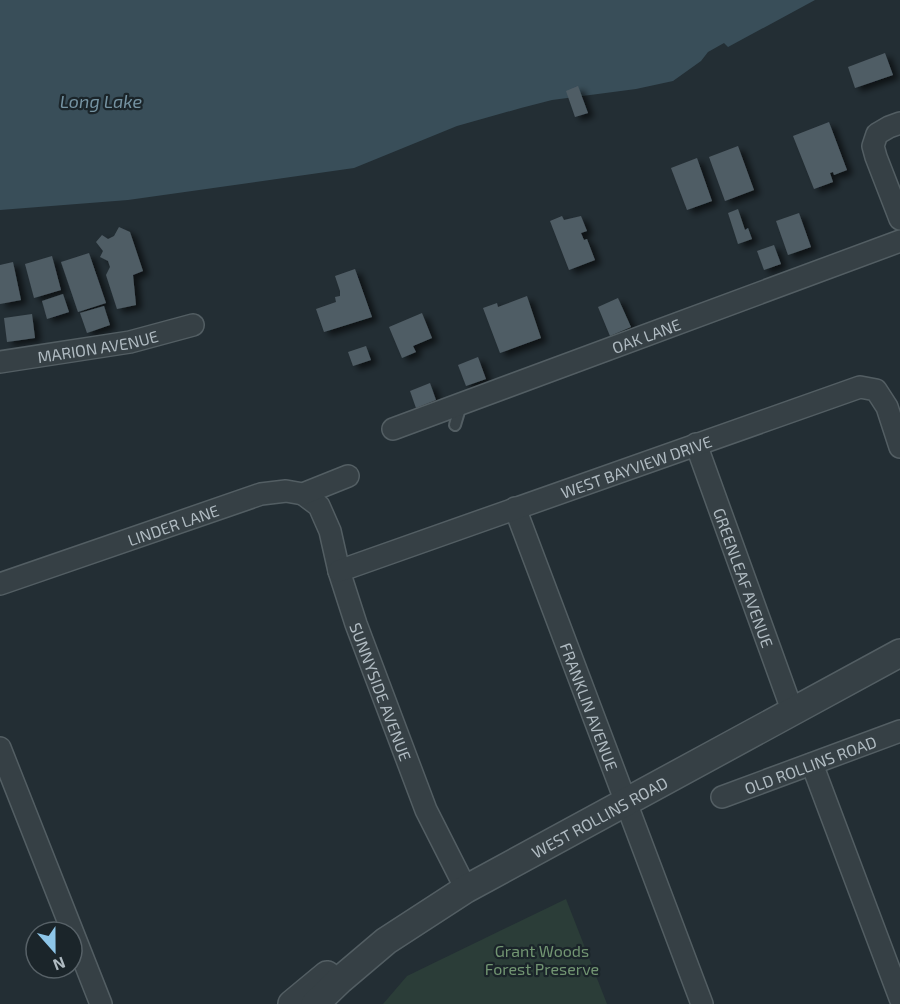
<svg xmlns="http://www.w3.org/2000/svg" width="900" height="1004" viewBox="0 0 900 1004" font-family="'Exo 2',sans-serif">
  <defs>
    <filter id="shadow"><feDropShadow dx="6" dy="4" stdDeviation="3" flood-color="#0009"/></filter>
  </defs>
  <rect width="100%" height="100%" fill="#232e34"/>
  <path fill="#2b3d38" d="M566,899L607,1004H383L407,976Z"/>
  <path fill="#394e59" d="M0,0H815L728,47L724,43L708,52L701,61L673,81L636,89L552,100L521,108L457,126L354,168L128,200L0,210Z"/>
  <g fill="#505d65" filter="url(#shadow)">
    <path d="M885,53L893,75L855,88L848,67Z"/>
    <path d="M578,86L588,113L575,117L566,91Z"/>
    <path d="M829,122L847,170L834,175L833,172L830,173L833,182L814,189L793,136Z"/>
    <path d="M738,146L754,190L725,201L709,157Z"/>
    <path d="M697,158L712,201L687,210L671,168Z"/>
    <path d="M738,209L745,230L748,228L752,239L738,244L728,213Z"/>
    <path d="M799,213L811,247L788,255L776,221Z"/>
    <path d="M562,216L564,220L581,216L587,231L581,233L584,240L587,239L595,260L569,270L550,221Z"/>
    <path d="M119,227L130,232L143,271L133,275L136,305L117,309L106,275L110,267L108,261L100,257L103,251L96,242L102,235L108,239L114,236Z"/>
    <path d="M774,245L781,264L764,270L757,251Z"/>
    <path d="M89,253L106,303L78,312L61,262Z"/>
    <path d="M52,256L61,290L34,298L25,264Z"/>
    <path d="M13,262L21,300L0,304V265Z"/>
    <path d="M355,269L372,317L324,332L316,309L336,302L335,297L340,296V291L335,276Z"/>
    <path d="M63,294L69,312L47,319L42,301Z"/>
    <path d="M527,296L541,338L500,353L483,308L497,303L498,307Z"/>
    <path d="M618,298L631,327L610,336L598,307Z"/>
    <path d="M104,306L110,325L87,333L80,313Z"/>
    <path d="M422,313L432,338L413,346L416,352L402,358L389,327Z"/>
    <path d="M32,314L35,338L7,342L4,318Z"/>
    <path d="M366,346L371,360L353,366L348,352Z"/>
    <path d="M478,357L486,379L466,386L458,365Z"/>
    <path d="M430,383L436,400L416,408L410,391Z"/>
  </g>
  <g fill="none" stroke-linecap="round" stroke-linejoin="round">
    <defs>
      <path id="service" d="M455,425L461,405"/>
      <g id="minor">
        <path d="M900,123L889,127L877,134L873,146L876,157L900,219"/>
        <path id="s1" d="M0,362L130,342L193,325"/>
        <path id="s2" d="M393,429L900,241"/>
        <path id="s3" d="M696,444L792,710"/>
        <path id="s4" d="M303,494L319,506L330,531L339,571L356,624L426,810L466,889"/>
        <path id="s5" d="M515,508L702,1004"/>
        <path id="s6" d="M339,571L860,387L876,390L887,407L900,447"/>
        <path id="s7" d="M0,584L261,494L286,491L303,494L348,476"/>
        <path d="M0,748L101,1004"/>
        <path d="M812,764L900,998"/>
        <path id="s8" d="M722,797L900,731"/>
      </g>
      <g id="tertiary">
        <path d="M292,1004L327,975"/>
        <path id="s9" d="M315,1004L340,980L386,941L466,889L900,653"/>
      </g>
    </defs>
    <use href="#service" stroke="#535e63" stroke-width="14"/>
    <use href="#minor" stroke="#535e63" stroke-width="24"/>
    <use href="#tertiary" stroke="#535e63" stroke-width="30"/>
    <use href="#service" stroke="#364045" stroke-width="10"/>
    <use href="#minor" stroke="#364045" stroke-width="21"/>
    <use href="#tertiary" stroke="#364045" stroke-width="27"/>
  </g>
  <g text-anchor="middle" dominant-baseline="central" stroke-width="4.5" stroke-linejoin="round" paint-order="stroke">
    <g font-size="16" fill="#b0bbc2" stroke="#1b252a">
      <text stroke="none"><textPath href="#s2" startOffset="270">OAK LANE</textPath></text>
      <text stroke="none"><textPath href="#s1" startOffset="99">MARION AVENUE</textPath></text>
      <text stroke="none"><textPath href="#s6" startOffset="315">WEST BAYVIEW DRIVE</textPath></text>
      <text stroke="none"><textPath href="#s7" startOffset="183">LINDER LANE</textPath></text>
      <text stroke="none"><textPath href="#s3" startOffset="142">GREENLEAF AVENUE</textPath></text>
      <text stroke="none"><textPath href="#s4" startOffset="216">SUNNYSIDE AVENUE</textPath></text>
      <text stroke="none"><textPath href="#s5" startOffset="212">FRANKLIN AVENUE</textPath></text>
      <text stroke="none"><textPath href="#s8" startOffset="94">OLD ROLLINS ROAD</textPath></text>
      <text stroke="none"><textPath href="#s9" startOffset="342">WEST ROLLINS ROAD</textPath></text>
    </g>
    <g font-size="16" fill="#729572" stroke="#1b252a">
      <text x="542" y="950">Grant Woods<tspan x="542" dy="18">Forest Preserve</tspan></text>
    </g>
    <g font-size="18" font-style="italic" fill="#7593a2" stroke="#1b252a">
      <text x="101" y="101">Long Lake</text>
    </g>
  </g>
  <g transform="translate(54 950) rotate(159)"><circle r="28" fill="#1b252a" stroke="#576167" stroke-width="1.5"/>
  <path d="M0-4.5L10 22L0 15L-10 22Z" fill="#8ec6e9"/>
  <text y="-9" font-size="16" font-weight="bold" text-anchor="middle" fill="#b0bbc2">N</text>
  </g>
</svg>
